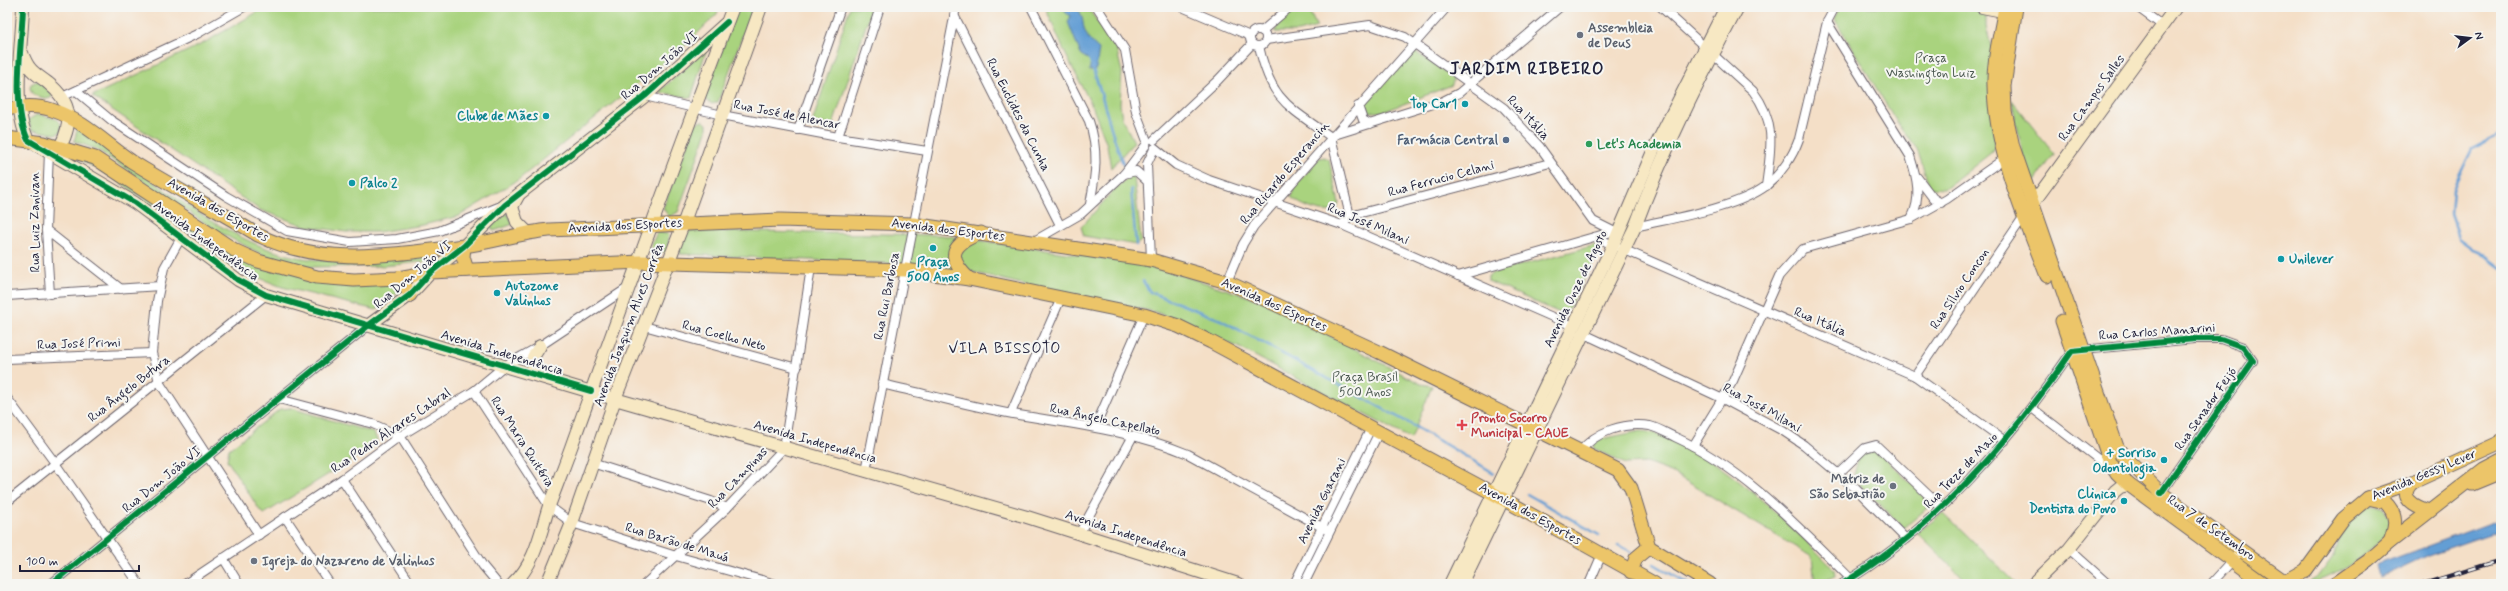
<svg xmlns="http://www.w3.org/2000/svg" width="2508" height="591" viewBox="0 0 2508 591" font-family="Mynerve,sans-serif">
  <rect width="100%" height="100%" fill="#f6f6f2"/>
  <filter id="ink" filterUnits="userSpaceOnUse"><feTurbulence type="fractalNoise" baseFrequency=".025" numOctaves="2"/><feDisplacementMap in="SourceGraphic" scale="8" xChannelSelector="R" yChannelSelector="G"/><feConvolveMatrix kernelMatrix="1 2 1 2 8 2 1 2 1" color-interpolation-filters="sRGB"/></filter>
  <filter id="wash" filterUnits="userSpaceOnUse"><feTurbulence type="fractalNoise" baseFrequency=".012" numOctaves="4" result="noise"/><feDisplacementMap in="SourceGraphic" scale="16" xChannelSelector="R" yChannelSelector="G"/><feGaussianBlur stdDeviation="0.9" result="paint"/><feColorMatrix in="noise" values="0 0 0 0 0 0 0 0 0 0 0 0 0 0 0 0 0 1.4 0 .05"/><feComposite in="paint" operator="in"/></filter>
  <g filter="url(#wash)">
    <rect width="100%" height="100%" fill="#f4dfc7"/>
    <g fill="#a9d37e" stroke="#667a5c">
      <path d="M266,7H719L717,14L688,43L518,180L459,216L423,225L378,232H346L305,226L260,210L92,96L202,44Z"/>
      <path d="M738,7H753L718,102L712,104L704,98Z"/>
      <path d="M850,7H872L833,125L812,123Z"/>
      <path d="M1045,7H1087L1116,47L1122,72L1120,104L1122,118L1134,142L1111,168L1107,145L1093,108L1065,53Z"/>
      <path d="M1299,7H1307L1317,27L1298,32H1275C1279,20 1289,14 1299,7Z"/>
      <path d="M1840,7H1962L1986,14V27L1992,50L1995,145L1992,152L1945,189L1930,188L1917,149L1901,129L1834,18Z"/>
      <path d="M707,48L691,98L659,92Z"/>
      <path d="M1412,50L1454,77L1452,85L1383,112H1366L1363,109L1367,102Z"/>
      <path d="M37,81L51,92L52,97L48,99L33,95L30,88L31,84Z"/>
      <path d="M2012,101L2054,154L2030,189Z"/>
      <path d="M38,114L56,119L61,124V132L55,134L32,130L28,120Z"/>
      <path d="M703,121L707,124V131L678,212L669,217L663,208L694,128L696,123Z"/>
      <path d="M79,123C134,168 228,245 297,257C345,266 392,259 439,252L431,261L383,266L311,267L265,256L217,231L98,150L74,141Z"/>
      <path d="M71,154L93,160L232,254L322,281L353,287L396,281L402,289L376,310L282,287L252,275L121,183Z"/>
      <path d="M1324,157L1329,160L1339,203L1337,209C1325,216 1301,206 1291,197L1295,186L1319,158Z"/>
      <path d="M1131,175L1134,177L1141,241L1136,245L1084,236L1081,227L1114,190Z"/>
      <path d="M507,213L513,224L494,231L490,226Z"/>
      <path d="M690,231L940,235L1150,265L1268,303L1421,384L1432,386L1411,439L1240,348L1156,312L1038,288L968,271L918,265L680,254C679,243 680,237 690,231Z"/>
      <path d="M657,232L669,234L668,249L665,252L653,251L651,246Z"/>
      <path d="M1596,245L1600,248L1598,253L1566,313H1560L1488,281V276L1495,272Z"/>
      <path d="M291,408L374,433L377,440L374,446L264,514L259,509L227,460L229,449L280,409Z"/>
      <path d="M1641,431C1704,437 1790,525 1834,569L1835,576L1815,584L1812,557L1671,472L1646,463L1625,464L1593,448L1596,440Z"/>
      <path d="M1870,451H1877L1932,504L1904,528L1860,485L1854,475L1859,456Z"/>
      <path d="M2369,505L2382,506L2391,521C2389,525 2388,531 2385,535C2374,552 2325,584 2305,584L2319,576L2335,554L2341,532L2350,518Z"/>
      <path d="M1943,513L2016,584H1969L1917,533Z"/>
    </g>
    <g fill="#649ed4" stroke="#436088">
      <path d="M1076,7C1083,14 1082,19 1084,28C1086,37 1092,43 1099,49L1096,69L1089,71L1091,61L1081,55L1068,22L1071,16L1066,13L1064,8Z"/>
      <path d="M2501,519V530L2428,555L2379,578L2376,565Z"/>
    </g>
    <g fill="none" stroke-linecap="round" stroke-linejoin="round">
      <g stroke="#649ed4" stroke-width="2.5">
        <path d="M1089,58C1103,94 1110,131 1124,166"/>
        <path d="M2501,134L2472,149L2453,189L2451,214L2459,237L2501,268"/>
        <path d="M1131,189L1136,245"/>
        <path d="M1143,281L1150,292L1221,320L1407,422L1494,473"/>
        <path d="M1527,494L1599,535"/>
        <path d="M1618,545L1632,552"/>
        <path d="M1654,564L1688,584"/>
      </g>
    </g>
  </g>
  <g filter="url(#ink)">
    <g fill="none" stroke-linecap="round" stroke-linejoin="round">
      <defs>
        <g id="street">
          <path d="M1031,7L1089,121C1099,150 1096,174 1090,204"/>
          <path d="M1097,7L1125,50L1136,112L1147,141"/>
          <path d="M1182,7L1250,36"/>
          <path d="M1661,7L1753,91C1777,123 1771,148 1766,186"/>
          <path d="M2137,7L2163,26"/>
          <path d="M954,15L1060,225"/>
          <path d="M1827,22L1910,156C1917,178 1922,198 1911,219"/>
          <circle cx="1258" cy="38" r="8"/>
          <path d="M1262,31L1290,7"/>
          <path d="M1266,40L1370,25L1405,37L1504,108L1540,147L1593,221L1613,231"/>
          <path d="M1259,46C1271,101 1288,106 1331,137L1350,216"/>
          <path d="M76,91L111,120L226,196L287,231L350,242L397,239L439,231L501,206"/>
          <path d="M645,96L722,115L838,137L927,151"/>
          <path d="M62,97L197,34L244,7"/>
          <path d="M1358,106L1363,120L1370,124"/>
          <path d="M798,130L841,7"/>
          <path d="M1331,136L1443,101L1459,93L1560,7"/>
          <path d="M838,137L880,7"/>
          <path d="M1154,140L1218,80L1252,44"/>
          <path d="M1155,148L1176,165L1209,180L1342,225L1573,326"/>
          <path d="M49,151L46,230L50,294"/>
          <path d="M1124,174L1136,171L1147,181"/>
          <path d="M1917,177L1933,198L1941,203"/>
          <path d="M1342,225L1350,216L1550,163"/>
          <path d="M1635,227C1672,218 1735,209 1766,186C1781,174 1793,156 1799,139L1827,22L1835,7"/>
          <path d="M46,230L121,289"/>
          <path d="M182,236L164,268L157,301L152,353L159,382L259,535"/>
          <path d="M1595,237L1915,376L2005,441"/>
          <path d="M1034,241L1081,214L1124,174L1146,145"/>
          <path d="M1151,260L1147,164L1154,149"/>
          <path d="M1458,276L1615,231"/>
          <path d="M1227,282L1243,244L1254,226L1447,7"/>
          <path d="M7,296L160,286"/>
          <path d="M644,326L797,368"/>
          <path d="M1582,333L1723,399L1783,431L1804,445L1855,488L1906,539"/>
          <path d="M7,359L152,353"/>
          <path d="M1915,376L2024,216"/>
          <path d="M882,384C926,394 969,406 1013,414C1072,424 1133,431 1188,454L1329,531"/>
          <path d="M474,391L549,506L572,523L676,556L776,584"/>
          <path d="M7,398L55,463L139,584"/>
          <path d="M279,399L373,424L400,436L483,566L498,584"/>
          <path d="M2032,408L2111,469"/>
          <path d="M1011,413L1061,298"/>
          <path d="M1095,427L1144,315"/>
          <path d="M1693,446L1733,381L1779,276L1803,249L1911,219L1947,199L2005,158"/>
          <path d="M1580,452C1595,431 1625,422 1650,426C1658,428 1668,434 1675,437C1747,470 1801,530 1856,584"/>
          <path d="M592,463L711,501L727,508"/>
          <path d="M866,471L956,7"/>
          <path d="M1838,474L1865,448L1876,445L1942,508"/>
          <path d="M342,479L411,584"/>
          <path d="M7,502L266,295"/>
          <path d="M285,517L330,584"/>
          <path d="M1079,534L1133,436"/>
          <path d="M2069,549L2108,584"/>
          <path d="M223,558L239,584"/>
          <path d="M51,584L369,325"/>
          <path d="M185,584L342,479L400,436L474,391L504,366L540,346L629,287"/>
          <path d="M645,584L727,508L784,448L811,267"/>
          <path d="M1294,584L1371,428"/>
          <path d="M1304,584L1379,432"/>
          <path d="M1589,584L1602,554"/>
          <path d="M1842,584C1937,527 2010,441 2072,351L2194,339H2221L2243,347L2253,361L2161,493"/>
          <path d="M2211,584L2242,550"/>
        </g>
        <g id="secondary">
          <path d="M23,7C22,46 11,105 28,140L135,203L238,280L266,295L615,399L1027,517L1238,584"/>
          <path d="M1982,7L2013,13"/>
          <path d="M22,53C24,58 26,63 29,67C34,74 42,78 48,83C72,102 73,122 60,147L51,150"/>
          <path d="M518,196L512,207L517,222L527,232"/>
          <path d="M2028,210L2176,7"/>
          <path d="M369,325L410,295L431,272L464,246L505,205L645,96L725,24"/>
          <path d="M533,374V357L540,346"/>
          <path d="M513,584C535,564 540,534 549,506C557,484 566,462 574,439C626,295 678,150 733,7"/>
          <path d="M547,584L572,523L615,399L684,222L761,7"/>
          <path d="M1450,584L1613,245L1654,149L1726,7"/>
          <path d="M1462,584L1635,227C1663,151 1700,78 1738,7"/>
          <path d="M2033,584L2069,549L2115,491L2120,487L2129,485"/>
        </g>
        <g id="primary">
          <path d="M2005,7C2001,33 1993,59 1994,86C1995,151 2024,216 2047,276"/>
          <path d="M2016,7L2004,86L2005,111L2013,147L2117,447L2123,456L2161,493L2284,581"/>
          <path d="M7,109C22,106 37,105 52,110C83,120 105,143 131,161C172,187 216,209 258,235C324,268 394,254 464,246C493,242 520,233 549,230L780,220L913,224L1151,260L1227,282L1379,352L1618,470L1631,488L1649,547L1710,584"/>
          <path d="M7,138L44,143L95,158L236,251L258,261L317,277L354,280L398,278L431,272L640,262L905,270L969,279L1144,315L1178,326L1211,342L1494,494L1655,584"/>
          <path d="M464,246L463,257L467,270"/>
          <path d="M398,278L403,282L410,295"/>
          <path d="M969,279C945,256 952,244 981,233"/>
          <path d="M2062,321L2110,462L2117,473L2129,485L2264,584"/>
          <path d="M2413,482C2396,497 2415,507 2429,511"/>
          <path d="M2472,484L2501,472"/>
          <path d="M2368,498L2385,502C2398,515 2396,526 2390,542"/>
          <path d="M1631,572L1636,558L1649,547"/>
          <path d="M2281,584L2306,570L2343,519L2368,498L2413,482L2501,442"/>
          <path d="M2335,584L2368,561L2390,542L2484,469L2501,460"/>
        </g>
      </defs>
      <use href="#street" stroke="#6c646c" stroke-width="10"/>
      <use href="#secondary" stroke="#6c646c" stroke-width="14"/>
      <use href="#primary" stroke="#6c646c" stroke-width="15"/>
      <use href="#street" stroke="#fff" stroke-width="8"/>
      <use href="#secondary" stroke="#f7e8c3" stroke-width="12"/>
      <use href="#primary" stroke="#ecc569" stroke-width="13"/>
      <defs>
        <path id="rail" d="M2423,584L2501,560"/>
      </defs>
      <use href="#rail" stroke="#22223b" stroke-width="4"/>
      <use href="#rail" stroke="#f6f6f2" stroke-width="2.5" stroke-dasharray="8" stroke-linecap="butt"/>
      <defs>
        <g id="cycleway">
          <path d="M23,7C22,46 11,105 28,140L135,203L238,280L266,295L591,391"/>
          <path d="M51,584L369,325L410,295L431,272L464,246L505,205L645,96L727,22"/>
          <path d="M1842,584C1937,527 2010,441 2072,351L2194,339H2221L2243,347L2253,361L2161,493"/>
        </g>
      </defs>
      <use href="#cycleway" stroke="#f6f6f2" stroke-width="8"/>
      <use href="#cycleway" stroke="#00873e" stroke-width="6"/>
    </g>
  </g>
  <g fill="#6b7280" stroke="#f6f6f2" stroke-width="1.5">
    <circle cx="1580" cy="35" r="4"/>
    <circle cx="1893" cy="486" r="4"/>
    <circle cx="254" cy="561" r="4"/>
  </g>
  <g fill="#0f9aa8" stroke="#f6f6f2" stroke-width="1.5">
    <circle cx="1465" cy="104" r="4"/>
    <circle cx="546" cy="116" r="4"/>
    <circle cx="352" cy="183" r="4"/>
    <circle cx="933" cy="248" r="4"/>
    <circle cx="2281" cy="259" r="4"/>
    <circle cx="497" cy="293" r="4"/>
    <circle cx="2164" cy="460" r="4"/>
    <circle cx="2124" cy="501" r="4"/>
  </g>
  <circle fill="#5c6f8a" stroke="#f6f6f2" stroke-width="1.5" cx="1506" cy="140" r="4"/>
  <circle fill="#2e9e5b" stroke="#f6f6f2" stroke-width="1.5" cx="1589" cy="144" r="4"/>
  <path fill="#e0444e" stroke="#f6f6f2" stroke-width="1.5" d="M1460 419h4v4h4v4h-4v4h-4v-4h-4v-4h4z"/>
  <g text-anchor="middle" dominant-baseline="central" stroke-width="4" stroke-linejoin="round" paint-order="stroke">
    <g font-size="13" font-weight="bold" fill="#5b616d" stroke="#f6f6f2" text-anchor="start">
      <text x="1588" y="28">Assembleia<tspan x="1588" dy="15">de Deus</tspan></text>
      <text x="1885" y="479" text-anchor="end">Matriz de<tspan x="1885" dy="15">São Sebastião</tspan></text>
      <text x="262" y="561">Igreja do Nazareno de Valinhos</text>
    </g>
    <g font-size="13" fill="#4a574f" stroke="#f6f6f2">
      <text x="1931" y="58">Praça<tspan x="1931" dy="15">Washington Luiz</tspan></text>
      <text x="1365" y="377">Praça Brasil<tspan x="1365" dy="15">500 Anos</tspan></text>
    </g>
    <g font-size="13" fill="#22223b" stroke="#f6f6f2">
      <text transform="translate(660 66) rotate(-41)">Rua Dom João VI</text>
      <text transform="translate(2092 98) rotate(-54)">Rua Campos Salles</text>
      <text transform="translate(787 115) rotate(11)">Rua José de Alencar</text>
      <text transform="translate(1018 115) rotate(63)">Rua Euclides da Cunha</text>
      <text transform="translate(1528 118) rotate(47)">Rua Itália</text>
      <text transform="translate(1285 173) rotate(-50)">Rua Ricardo Esperancin</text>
      <text transform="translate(1441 179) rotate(-15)">Rua Ferrucio Celani</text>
      <text transform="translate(218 210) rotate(30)">Avenida dos Esportes</text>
      <text transform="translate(35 222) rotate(-90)">Rua Luiz Zanivan</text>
      <text transform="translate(1368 224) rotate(23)">Rua José Milani</text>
      <text transform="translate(625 226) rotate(-3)">Avenida dos Esportes</text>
      <text transform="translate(948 230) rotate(7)">Avenida dos Esportes</text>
      <text transform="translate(206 241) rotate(36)">Avenida Independência</text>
      <text transform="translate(413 275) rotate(-40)">Rua Dom João VI</text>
      <text transform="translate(1576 289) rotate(-64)">Avenida Onze de Agosto</text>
      <text transform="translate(1960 289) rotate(-56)">Rua Sílvio Concon</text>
      <text transform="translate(887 296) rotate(-79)">Rua Rui Barbosa</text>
      <text transform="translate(1274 305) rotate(24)">Avenida dos Esportes</text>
      <text transform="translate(1820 322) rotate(23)">Rua Itália</text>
      <text transform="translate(629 325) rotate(-69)">Avenida Joaquim Alves Corrêa</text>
      <text transform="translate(2157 332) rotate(-4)">Rua Carlos Manarini</text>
      <text transform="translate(724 336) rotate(15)">Rua Coelho Neto</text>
      <text transform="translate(79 344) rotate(-2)">Rua José Primi</text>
      <text transform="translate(502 353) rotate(17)">Avenida Independência</text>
      <text transform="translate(129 389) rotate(-38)">Rua Ângelo Botura</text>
      <text transform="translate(1762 408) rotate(29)">Rua José Milani</text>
      <text transform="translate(2206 409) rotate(-55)">Rua Senador Feijó</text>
      <text transform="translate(1105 420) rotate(12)">Rua Ângelo Capellato</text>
      <text transform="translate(391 431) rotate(-34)">Rua Pedro Álvares Cabral</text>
      <text transform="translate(522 442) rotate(57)">Rua Maria Quitéria</text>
      <text transform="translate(815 442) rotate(16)">Avenida Independência</text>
      <text transform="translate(1961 471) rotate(-46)">Rua Treze de Maio</text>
      <text transform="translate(2424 475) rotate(-23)">Avenida Gessy Lever</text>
      <text transform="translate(738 478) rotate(-46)">Rua Campinas</text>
      <text transform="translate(162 480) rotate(-39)">Rua Dom João VI</text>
      <text transform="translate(1322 501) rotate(-64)">Avenida Guarani</text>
      <text transform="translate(1530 514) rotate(29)">Avenida dos Esportes</text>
      <text transform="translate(2211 528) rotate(35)">Rua 7 de Setembro</text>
      <text transform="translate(1126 534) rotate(18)">Avenida Independência</text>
      <text transform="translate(677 543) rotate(17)">Rua Barão de Mauá</text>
    </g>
    <g font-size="13" font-weight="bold" fill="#0d838f" stroke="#f6f6f2" text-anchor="end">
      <text x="1457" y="104">Top Car1</text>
      <text x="538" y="116">Clube de Mães</text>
      <text x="360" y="183" text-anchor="start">Palco 2</text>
      <text x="2289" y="259" text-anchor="start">Unilever</text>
      <text x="933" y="262" text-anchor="middle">Praça<tspan x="933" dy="15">500 Anos</tspan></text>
      <text x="505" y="286" text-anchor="start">Autozone<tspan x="505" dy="15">Valinhos</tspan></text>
      <text x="2156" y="453">+ Sorriso<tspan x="2156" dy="15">Odontologia</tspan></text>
      <text x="2116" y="494">Clinica<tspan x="2116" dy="15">Dentista do Povo</tspan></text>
    </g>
    <g font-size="13" font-weight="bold" fill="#4e5e75" stroke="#f6f6f2" text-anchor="end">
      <text x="1498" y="140">Farmácia Central</text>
    </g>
    <g font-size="13" font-weight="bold" fill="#27864d" stroke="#f6f6f2" text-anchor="start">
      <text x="1597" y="144">Let's Academia</text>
    </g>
    <g font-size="13" font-weight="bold" fill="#be3a42" stroke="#f6f6f2" text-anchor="start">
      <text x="1471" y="418">Pronto Socorro<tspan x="1471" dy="15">Municipal - CAUE</tspan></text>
    </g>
    <g font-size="15" letter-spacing="1" fill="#22223b" stroke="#f6f6f2">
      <text x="1005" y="349">VILA BISSOTO</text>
    </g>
    <g font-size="17" font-weight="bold" letter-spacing="1" fill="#22223b" stroke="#f6f6f2">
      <text x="1527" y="69">JARDIM RIBEIRO</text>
    </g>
  </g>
  <rect width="2508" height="591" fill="none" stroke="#f6f6f2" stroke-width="24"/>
  <g transform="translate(2470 38) rotate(75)" stroke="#f6f6f2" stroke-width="3" paint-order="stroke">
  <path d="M0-3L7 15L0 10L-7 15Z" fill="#22223b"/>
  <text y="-6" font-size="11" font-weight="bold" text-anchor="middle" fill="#22223b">N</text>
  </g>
  <path d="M20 565v6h119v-6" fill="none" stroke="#22223b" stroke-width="2"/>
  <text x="26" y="565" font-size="12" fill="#22223b" stroke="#f6f6f2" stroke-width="3" paint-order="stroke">100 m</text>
</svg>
